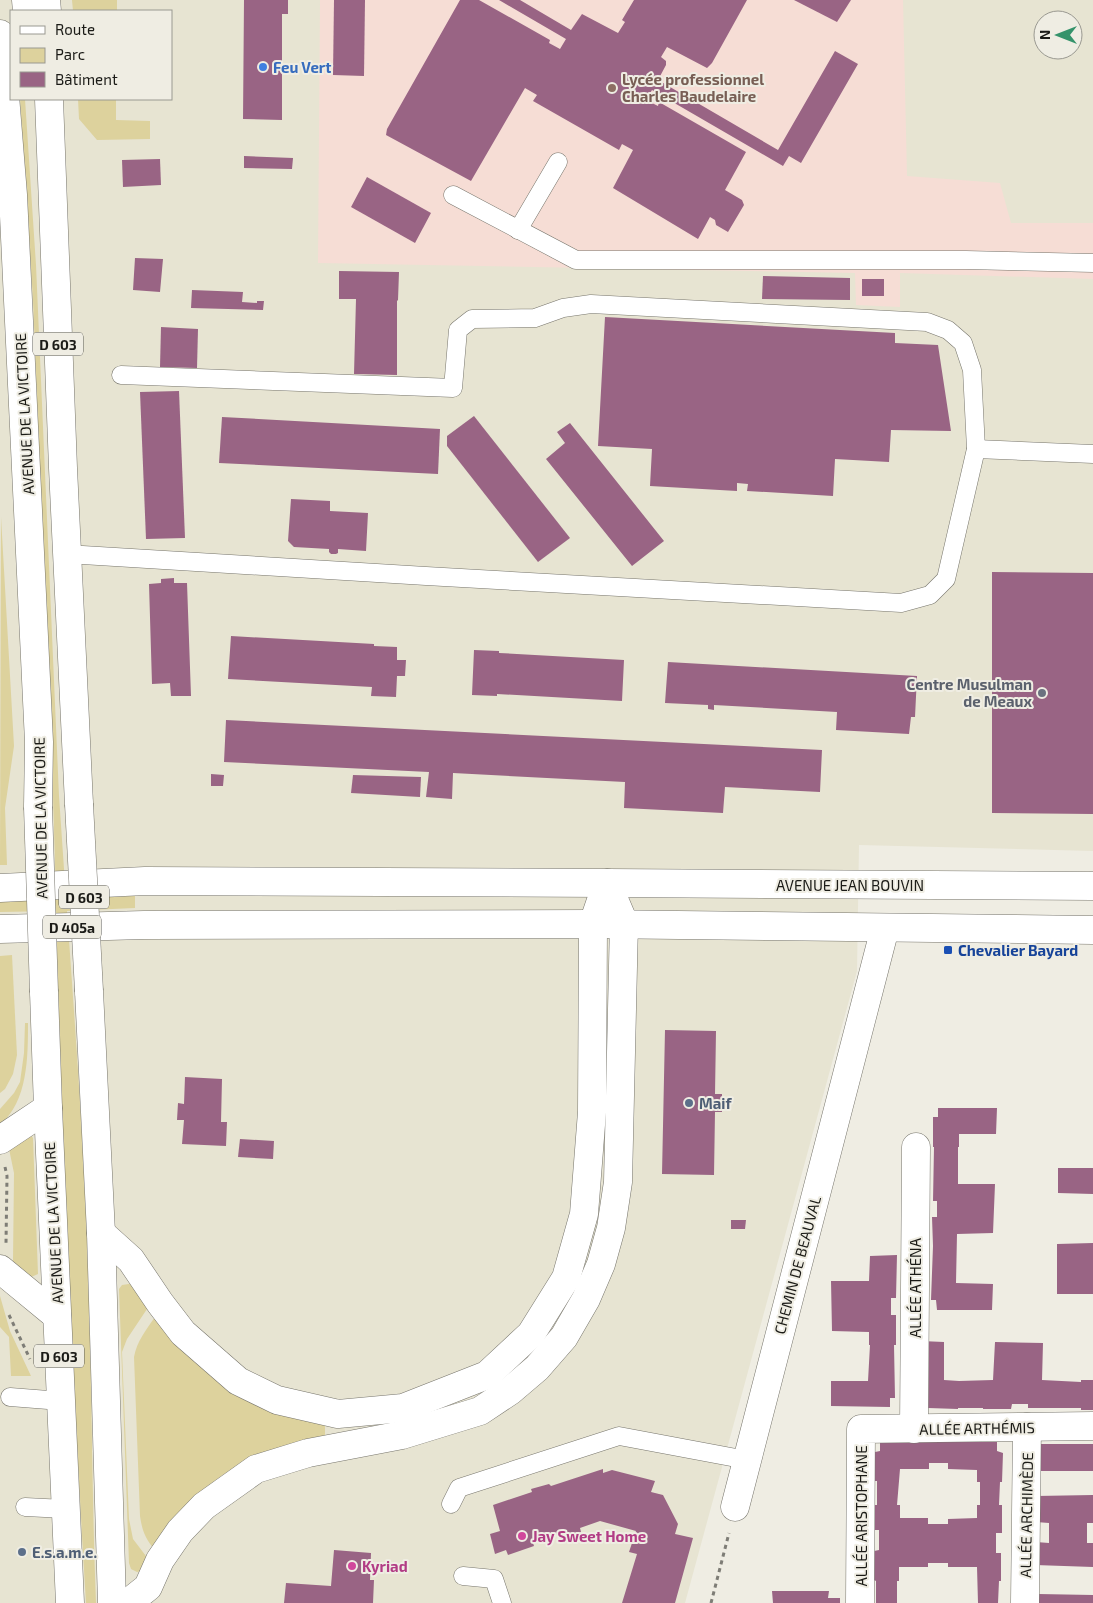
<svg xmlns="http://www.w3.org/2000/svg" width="1093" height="1603" viewBox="0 0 1093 1603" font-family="'Exo 2',sans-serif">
  <rect width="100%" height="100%" fill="#efede3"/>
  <path fill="#e7e4d2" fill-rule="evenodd" d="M0,0H1093V851L859,845L857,971L685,1603H0ZM11,11H171V99H11ZM1043,20H1073V50H1043Z"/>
  <path fill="#f6ddd5" d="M320,0H903L907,176L1000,183L1011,223H1093V279L900,273V307L856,305L855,273L318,263Z"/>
  <g fill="#ddd29d">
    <path d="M72,0H117V11H73Z"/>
    <path d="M20,99H25L36,265L59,796L66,898L135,896V908L67,911C76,1041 86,1170 89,1300C92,1401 92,1502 96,1603H86C72,1372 62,1142 56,911L0,912V901L56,898L53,795L33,300Z"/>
    <path d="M78,99H116V120L150,121V139L97,140L79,119Z"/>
    <path d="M1,517L14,746L5,808L7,865H0Z"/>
    <path d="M12,955L17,1055L13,1074L5,1089L0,1093V956Z"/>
    <path d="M25,1023H28C28,1057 28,1101 0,1125V1109L14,1093L20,1082L24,1053Z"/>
    <path d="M30,1134L33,1138L38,1274L29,1278L13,1261L14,1173L9,1149Z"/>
    <path d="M129,1284L134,1285L149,1306L127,1339L122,1352L129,1519L133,1539L149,1560L142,1571L137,1572L131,1569L129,1563L119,1289L122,1285Z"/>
    <path d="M0,1296L10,1331L31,1376H11L9,1337L0,1327Z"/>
    <path d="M155,1317L325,1422V1439C300,1446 273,1451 250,1460C207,1478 181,1513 154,1549C145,1538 142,1530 140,1516L134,1357C137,1341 146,1330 155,1317Z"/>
  </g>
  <g fill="#996484" fill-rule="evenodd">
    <path d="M244,0H288V14H282V120L243,119Z"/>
    <path d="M334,0H365L364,76L333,75Z"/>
    <path d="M460,0H479L550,40L549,43L560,49L566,39L499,0H520L571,30L582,14L618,33L625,22L622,20L634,0H747L712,63L707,68L667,47L661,57L666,61V65L658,80L778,150L835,51L858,64L801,163L789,156L783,166L652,90L646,100L658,106L659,102L746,152L725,190L742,200L744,205L728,232L716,225L715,220L710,217L698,239L613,188L633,150L622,144L619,150L533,101L537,95L525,88L471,181L386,135L387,129Z"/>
    <path d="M794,0H851L837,22Z"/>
    <path d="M244,156L293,158L292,169L244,168Z"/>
    <path d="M160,159L161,185L123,187L122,160Z"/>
    <path d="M367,177L431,213L415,243L351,207Z"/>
    <path d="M135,258L163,259L160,292L133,290Z"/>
    <path d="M339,271L399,272L398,300L397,301V375L354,374L356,299H339Z"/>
    <path d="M763,276L850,278V300L762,299Z"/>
    <rect x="862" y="279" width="22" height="17"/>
    <path d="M192,290L243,292L242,302L257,303V301H264L263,310L191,308Z"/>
    <path d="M605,317L895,333V343L938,345L951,431L891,430L889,462L835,459L833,496L747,491L748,484L737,483V491L650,486L652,449L598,446Z"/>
    <path d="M161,327L198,329L197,368L160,367Z"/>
    <path d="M179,391L185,538L146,539L140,392Z"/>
    <path d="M474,416L570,538L538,562L447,446V436Z"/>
    <path d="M222,417L440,429L438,474L219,463Z"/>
    <path d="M570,423L664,541L632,566L546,459L565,443L557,432Z"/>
    <path d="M291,499L330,501V511L368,513L366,551L338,549V553L336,554H331L329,552V549L294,547L288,541Z"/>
    <path d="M992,572L1093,573V814L992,813Z"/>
    <path d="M174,578V583H187L191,696H171L170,683L152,684L149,584L161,583V579Z"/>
    <path d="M231,636L374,644V646L397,647V660H406L405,676H397L396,697L371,696L372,687L228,679Z"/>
    <path d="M474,650L499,651V653L624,660L622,701L497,694V696L472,695Z"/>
    <path d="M668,662L917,676L915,717H911L909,734L836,730L837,712L714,705V710L708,709V705L665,703Z"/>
    <path d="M226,720L822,750L820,792L725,787L723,813L624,808L625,782L453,773L452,799L426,797L429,772L224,762Z"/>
    <path d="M211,774L224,775L223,786H211Z"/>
    <path d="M353,775L421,777L420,797L351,793Z"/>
    <path d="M665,1030L716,1031L715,1094H722V1112H715L714,1175L662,1174Z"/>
    <path d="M185,1077L222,1079L221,1122H227L226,1146L182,1144L184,1120H177L178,1103L184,1104Z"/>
    <path d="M938,1108H997L996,1134H959V1147H958V1184H995L993,1233L957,1234L956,1283L993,1284L992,1310H937L936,1300H931L933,1246L932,1217H937V1201H933L934,1147H933V1117H938Z"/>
    <path d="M240,1139L274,1141L273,1159L238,1157Z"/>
    <path d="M1058,1168H1093V1194L1058,1193Z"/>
    <path d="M731,1220H746L745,1229H731Z"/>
    <path d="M1093,1243V1294H1057V1244Z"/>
    <path d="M897,1255L896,1298H891V1315H896V1345H894L895,1398H890V1407L831,1406V1381H868L870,1345H869V1332L832,1331L831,1281H869L870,1256Z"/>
    <path d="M921,1341L944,1342V1380L959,1381L993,1380L995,1342L1043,1343L1042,1380L1081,1382V1380H1093V1410H1081V1408H1028V1404H1012L1011,1409H983V1408H958V1409L928,1408V1403L921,1402Z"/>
    <path d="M880,1442H997V1451L1003,1453L1002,1482H1000L999,1505H1002V1533H996V1553H1001V1581H999L998,1603H978L977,1567H948V1563H928V1567H899V1581H897V1603H876V1581L874,1580V1551L879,1550V1530H874L875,1505H877V1481H874L875,1452L880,1451ZM929,1463H948V1469L977,1470V1482H980V1505H977V1518L948,1519V1524H928V1518H900V1505H897L900,1469H929Z"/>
    <rect x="1039" y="1444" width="54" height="27"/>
    <path d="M603,1469V1473L612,1470L655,1481L651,1492L663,1495L678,1524L675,1534L693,1538L675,1603H622L637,1554L629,1552L636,1531L600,1521L580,1528L581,1532L560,1538L558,1534L533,1543L534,1546L508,1555L506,1550L495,1554L490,1534L500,1531L493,1505L532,1492L531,1489L549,1484L551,1486Z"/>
    <path d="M1093,1495V1523H1087V1543H1093V1567L1035,1565L1036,1542L1049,1543V1523L1036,1522V1496Z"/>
    <path d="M334,1550L371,1553L370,1580H374L373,1603H284L286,1583L331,1586Z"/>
    <path d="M772,1591H829L828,1598H840V1603H773Z"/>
    <path d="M1038,1594L1093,1595V1603H1038Z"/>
  </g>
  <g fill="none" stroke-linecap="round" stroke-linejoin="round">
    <defs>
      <g id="service">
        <path d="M453,195L576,260H966L1093,263"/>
        <path d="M518,230L558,162"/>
        <path d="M976,449L1093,454"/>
        <path d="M66,554L426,576L901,603L930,595L946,579L976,449L972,370L963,343L948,330L927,322L591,304L563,308L535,318L472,319L458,330L453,388L121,375"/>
        <path d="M10,1397L61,1401"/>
        <path d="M451,1504L459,1488L619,1436L747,1460"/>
        <path d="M25,1507L65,1509"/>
        <path d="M463,1576L494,1579L502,1603"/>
      </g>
      <g id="minor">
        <path d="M26,0L27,11"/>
        <path d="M914,1429L916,1147"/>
        <path d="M735,1507L885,928"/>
        <path d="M860,1603L861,1429L1093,1426"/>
        <path d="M1025,1603L1027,1427"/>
      </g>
      <path id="tertiary" d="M1093,886L607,883L593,924L1093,930"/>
      <g id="primary">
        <path d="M46,0L47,11"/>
        <path d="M0,34L13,195L39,742L38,807"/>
        <path d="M49,99L63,468L79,804"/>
        <path d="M0,888L145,881L607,883L624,923L618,1182L611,1228L601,1264L586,1299L564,1337L537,1368L510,1391L480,1411L402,1435L308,1453L256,1469L204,1506L180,1531L160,1560L148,1587L128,1603"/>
        <path d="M0,929L144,925L593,924L592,1112L584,1214L566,1278L531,1334L487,1375L403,1408L338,1414L277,1400L238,1381L183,1333L160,1303L131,1260L101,1233"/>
        <path d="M89,991L101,1233L112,1603"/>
        <path d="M44,992L48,1108L70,1603"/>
        <path d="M0,1140L48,1108"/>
        <path d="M0,1269L57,1316"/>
      </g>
    </defs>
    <use href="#service" stroke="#77756c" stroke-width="19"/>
    <use href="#minor" stroke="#77756c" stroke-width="29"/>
    <use href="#tertiary" stroke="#77756c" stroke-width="29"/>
    <use href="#primary" stroke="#77756c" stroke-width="29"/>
    <g stroke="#7e7d76" stroke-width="3" stroke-dasharray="4 4" stroke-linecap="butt">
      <path d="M5,1167L7,1176L6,1243"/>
      <path d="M9,1315L30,1359"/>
      <path d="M711,1603L729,1533"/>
    </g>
    <use href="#service" stroke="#fff" stroke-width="18"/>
    <use href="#minor" stroke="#fff" stroke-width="28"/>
    <use href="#tertiary" stroke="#fff" stroke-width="28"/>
    <use href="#primary" stroke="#fff" stroke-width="28"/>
    <defs>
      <g id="primary-bridge">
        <path d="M79,804L89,991"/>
        <path d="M38,807L44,992"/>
      </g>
    </defs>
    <use href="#primary-bridge" stroke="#77756c" stroke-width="29" stroke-linecap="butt"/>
    <use href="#primary-bridge" stroke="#fff" stroke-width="28"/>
  </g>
  <circle fill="#3f7fe0" stroke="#efede3" stroke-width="2" cx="263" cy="67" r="5"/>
  <circle fill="#8d6e63" stroke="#efede3" stroke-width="2" cx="612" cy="88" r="5"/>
  <circle fill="#6b7280" stroke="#efede3" stroke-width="2" cx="1042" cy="693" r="5"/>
  <rect fill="#1a4fb4" stroke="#efede3" stroke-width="2" x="943" y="945" width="10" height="10" rx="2.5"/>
  <g fill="#5c6f8a" stroke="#efede3" stroke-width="2">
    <circle cx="689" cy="1103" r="5"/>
    <circle cx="22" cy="1552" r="5"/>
  </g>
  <g fill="#d1479c" stroke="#efede3" stroke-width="2">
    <circle cx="522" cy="1536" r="5"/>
    <circle cx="352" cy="1566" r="5"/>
  </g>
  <g text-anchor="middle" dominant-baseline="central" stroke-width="4" stroke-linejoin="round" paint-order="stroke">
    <g fill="#efede3" stroke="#5b5a54" stroke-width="1">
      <rect x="33" y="332.5" width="50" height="23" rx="4"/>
      <rect x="59" y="885.5" width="50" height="23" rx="4"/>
      <rect x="43" y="915.5" width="58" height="23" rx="4"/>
      <rect x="34" y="1344.5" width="50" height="23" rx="4"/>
    </g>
    <g font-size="14" font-weight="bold" fill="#1b1b17">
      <text x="58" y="344">D 603</text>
      <text x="84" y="897">D 603</text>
      <text x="72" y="927">D 405a</text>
      <text x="59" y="1356">D 603</text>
    </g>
    <g font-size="15" font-weight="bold" fill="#366cbe" stroke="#efede3" text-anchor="start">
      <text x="273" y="67">Feu Vert</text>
    </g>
    <g font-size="15" font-weight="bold" fill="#785e54" stroke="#efede3" text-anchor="start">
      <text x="622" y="79">Lycée professionnel<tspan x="622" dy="17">Charles Baudelaire</tspan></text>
    </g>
    <g font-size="15" fill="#1b1b17" stroke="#efede3">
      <text transform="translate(24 414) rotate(-93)">AVENUE DE LA VICTOIRE</text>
      <text transform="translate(40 818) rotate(-91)">AVENUE DE LA VICTOIRE</text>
      <text x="850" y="885">AVENUE JEAN BOUVIN</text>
      <text transform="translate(53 1223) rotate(-93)">AVENUE DE LA VICTOIRE</text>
      <text transform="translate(797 1265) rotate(-75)">CHEMIN DE BEAUVAL</text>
      <text transform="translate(915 1288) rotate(-90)">ALLÉE ATHÉNA</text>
      <text transform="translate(977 1428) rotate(-1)">ALLÉE ARTHÉMIS</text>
      <text transform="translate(1026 1515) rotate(-89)">ALLÉE ARCHIMÈDE</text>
      <text transform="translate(861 1516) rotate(-90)">ALLÉE ARISTOPHANE</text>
    </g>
    <g font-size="15" font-weight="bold" fill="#5b616d" stroke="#efede3" text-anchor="end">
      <text x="1032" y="684">Centre Musulman<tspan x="1032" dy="17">de Meaux</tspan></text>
    </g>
    <g font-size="15" font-weight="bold" fill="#164399" stroke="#efede3" text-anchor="start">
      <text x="958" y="950">Chevalier Bayard</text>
    </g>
    <g font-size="15" font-weight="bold" fill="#4e5e75" stroke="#efede3" text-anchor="start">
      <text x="699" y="1103">Maif</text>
      <text x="32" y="1552">E.s.a.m.e.</text>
    </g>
    <g font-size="15" font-weight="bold" fill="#b23c85" stroke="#efede3" text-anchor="start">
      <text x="532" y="1536">Jay Sweet Home</text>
      <text x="362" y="1566">Kyriad</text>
    </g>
  </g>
  <rect x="10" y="10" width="162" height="90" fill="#efede3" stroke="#9a9991"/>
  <rect x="20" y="26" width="25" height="8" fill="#ffffff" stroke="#9a9991"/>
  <text x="55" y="35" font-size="15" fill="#1b1b17">Route</text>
  <rect x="20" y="48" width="25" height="15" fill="#ddd29d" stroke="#9a9991"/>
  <text x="55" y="60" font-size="15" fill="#1b1b17">Parc</text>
  <rect x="20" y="72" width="25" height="15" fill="#996484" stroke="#9a9991"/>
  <text x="55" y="85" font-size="15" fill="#1b1b17">Bâtiment</text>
  <g transform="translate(1058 35) rotate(270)"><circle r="24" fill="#efede3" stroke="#9a9991"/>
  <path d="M0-4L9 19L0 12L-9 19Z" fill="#35936b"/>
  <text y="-8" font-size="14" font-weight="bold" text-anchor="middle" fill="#1b1b17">N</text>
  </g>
</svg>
